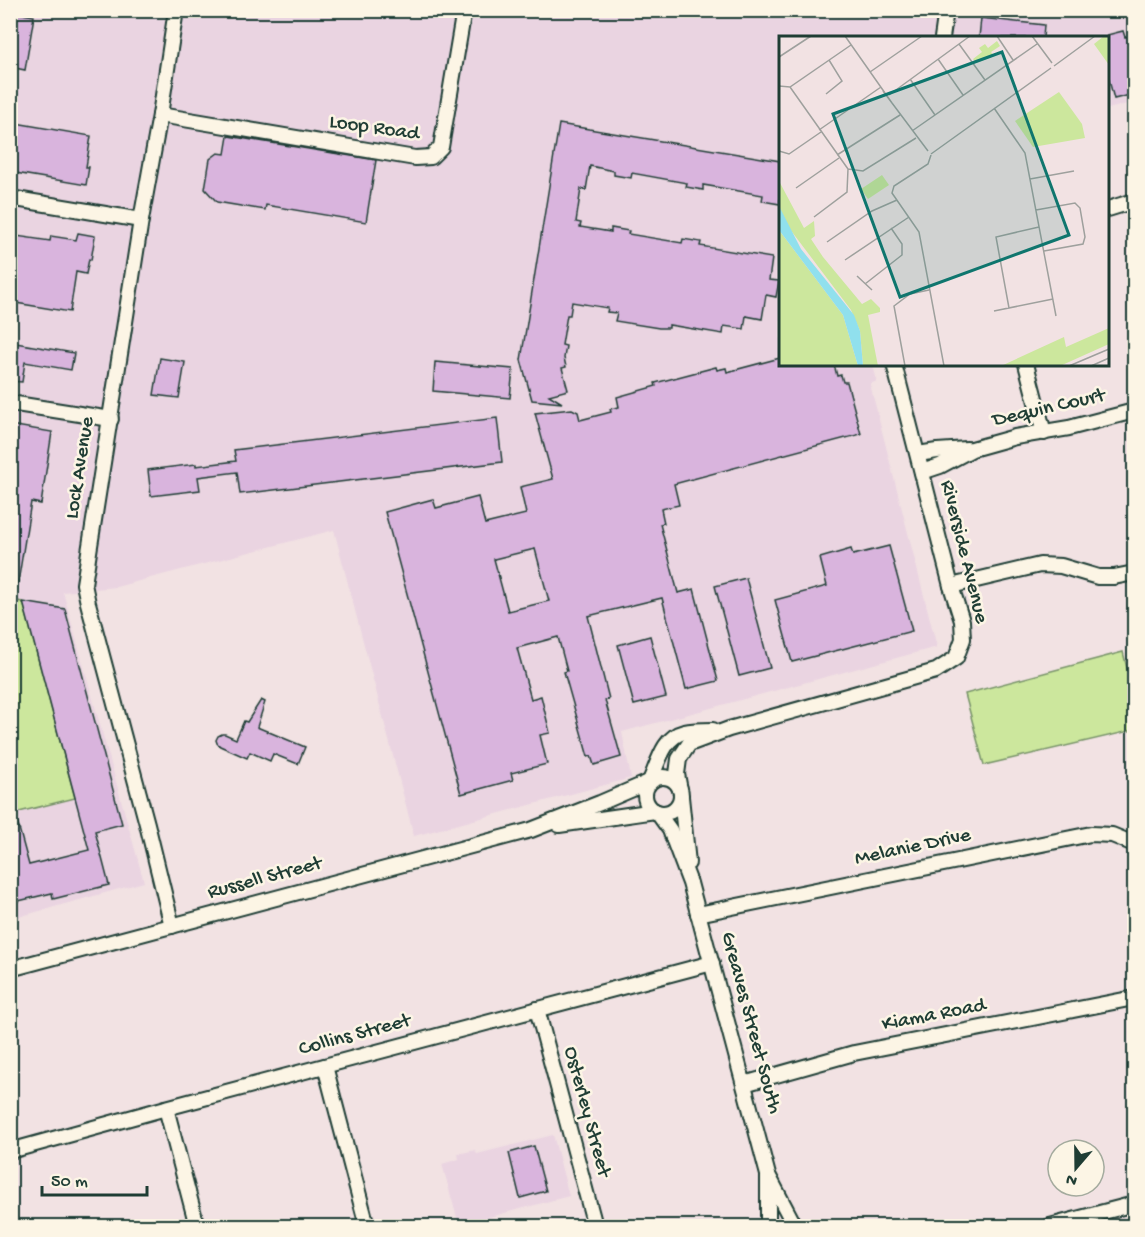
<svg xmlns="http://www.w3.org/2000/svg" width="1145" height="1237" viewBox="0 0 1145 1237" font-family="'Gochi Hand',sans-serif">
  <rect width="100%" height="100%" fill="#f2e2e3"/>
  <filter id="ink" filterUnits="userSpaceOnUse"><feTurbulence type="fractalNoise" baseFrequency=".0167" numOctaves="2"/><feDisplacementMap in="SourceGraphic" scale="12" xChannelSelector="R" yChannelSelector="G"/><feConvolveMatrix kernelMatrix="1 2 1 2 8 2 1 2 1" color-interpolation-filters="sRGB"/></filter>
  <g filter="url(#ink)">
    <g fill="#ead4e1">
      <path d="M11,11H1134V102L1108,109V38H780V364L873,365L877,381L870,384L937,647L622,732L631,778L414,836L334,530L116,587L63,592L144,882L11,919L10,814L74,798L23,603L11,600Z"/>
      <path d="M553,1135L569,1196L459,1225L442,1164L459,1159L458,1154L475,1150L477,1154Z"/>
    </g>
    <g fill="#cce79d" stroke="#769268" stroke-width="1.5">
      <path d="M10,600L23,602L75,798L11,814Z"/>
      <path d="M1123,652L1134,696V730L984,765L965,694Z"/>
    </g>
    <g fill="#d9b4dd" stroke="#1f3d34" stroke-width="1.5" fill-rule="evenodd">
      <path d="M10,12L34,16L25,70L10,67Z"/>
      <path d="M981,18L1044,25L1043,38H979Z"/>
      <path d="M1123,31L1125,37L1134,35V94L1114,99L1107,73V35Z"/>
      <path d="M10,122L91,136L86,167H89L86,185L10,172Z"/>
      <path d="M559,124L780,161V204L762,201L763,195L703,185V190L686,187L687,183L632,173L631,178L614,175V171L590,166L586,190L581,189L576,222L581,223L580,227L611,232V228L629,231L628,234L682,243L683,239L701,242L700,246L772,258L769,280L779,281L776,297L766,295L762,319L746,316L744,329L724,326L723,334L669,325V328H659L615,321L617,313L607,312L608,308L572,302L570,315H567L562,345L566,346L564,358L566,367L562,368L568,390L549,395L562,403L532,400L521,360Z"/>
      <path d="M228,136L376,160L366,222L266,205L265,210L217,202L205,189L210,159L218,153L225,154Z"/>
      <path d="M78,233L95,236L91,260L89,259L86,274L76,272L70,312L10,302V235L50,241L51,236L76,240Z"/>
      <path d="M10,342L74,353L71,370L25,362L22,382L10,381Z"/>
      <path d="M160,358L185,362L179,398L154,395Z"/>
      <path d="M780,358V364H834L837,376L841,375L843,382H847L861,434L674,484L679,505L661,509L664,523L660,524L678,593L694,589L718,681L686,689L662,598L588,616L609,699L605,700L621,757L594,765L591,756L588,757L564,672L567,671L558,637L517,648L531,699L541,696L550,733L540,735L547,764L511,773L513,780L461,794L385,512L433,499L436,508L478,497L485,524L526,514L520,487L553,479L535,413L572,409L578,412L580,420L611,412L610,409L619,407L617,397L656,386L655,383L716,367L717,370L726,368L727,372ZM535,549L549,601L508,611L494,559Z"/>
      <path d="M435,362L513,369L510,398L433,391Z"/>
      <path d="M497,418L502,462L240,494L237,472L198,477L200,490L151,496L148,470L196,464V466L236,461L234,450Z"/>
      <path d="M10,425L52,432L41,504L31,502L17,589L10,588Z"/>
      <path d="M889,546L912,631L792,662L775,600L827,586L820,558L851,549L853,555Z"/>
      <path d="M746,578L770,668L739,676L715,586Z"/>
      <path d="M23,602L65,609L122,824L95,831L109,885L53,899L52,893L10,903V810H14L29,865L89,850Z"/>
      <path d="M650,636L666,697L634,705L618,645Z"/>
      <path d="M261,700L265,702L257,727L305,747L298,764L273,754L270,761L250,752L247,758L220,746L217,743L216,740L218,736L222,734H225L236,739L244,721L247,722Z"/>
      <path d="M534,1146L546,1191L520,1198L509,1153Z"/>
    </g>
    <g fill="none" stroke-linecap="round" stroke-linejoin="round">
      <defs>
        <g id="minor">
          <path d="M942,38L946,10"/>
          <path d="M160,115L415,158L431,157L441,147L464,10"/>
          <path d="M10,198L141,220"/>
          <path d="M1108,209L1134,201"/>
          <path d="M1026,364L1044,433"/>
          <path d="M10,403L111,419"/>
          <path d="M918,454L937,451L967,449"/>
          <path d="M922,472L940,466L972,449L1015,437L1069,428L1134,411"/>
          <path d="M951,586L1040,565L1061,566L1098,577H1114L1134,573"/>
          <circle cx="663" cy="795" r="18"/>
          <path d="M650,781C658,764 663,737 684,732C693,730 704,730 713,730"/>
          <path d="M680,790L677,774L679,759L689,744L729,729L936,671L956,658L963,639L962,621L951,586L894,364"/>
          <path d="M681,797L688,863"/>
          <path d="M657,812L670,830L690,883L768,1175L791,1219"/>
          <path d="M559,825L655,811"/>
          <path d="M698,914L1091,834L1112,835L1134,844"/>
          <path d="M172,926L147,824L88,603L84,584L141,220L160,115L176,10"/>
          <path d="M10,969L531,830L600,803L649,782"/>
          <path d="M537,1009L595,1226"/>
          <path d="M325,1066L367,1226"/>
          <path d="M744,1084L854,1053L1134,998"/>
          <path d="M166,1108L197,1226"/>
          <path d="M10,1151L166,1108L712,963"/>
          <path d="M768,1177V1225"/>
          <path d="M1050,1226L1134,1204"/>
        </g>
      </defs>
      <use href="#minor" stroke="#1f3d34" stroke-width="18"/>
      <use href="#minor" stroke="#fcf5e5" stroke-width="14"/>
    </g>
  </g>
  <g text-anchor="middle" dominant-baseline="central" stroke-width="5" stroke-linejoin="round" paint-order="stroke">
    <g font-size="21" fill="#1f3d34" stroke="#fcf5e5">
      <text transform="translate(374 129) rotate(8)">Loop Road</text>
      <text transform="translate(1049 409) rotate(-13)">Dequin Court</text>
      <text transform="translate(81 468) rotate(-81)">Lock Avenue</text>
      <text transform="translate(963 552) rotate(76)">Riverside Avenue</text>
      <text transform="translate(913 848) rotate(-12)">Melanie Drive</text>
      <text transform="translate(265 879) rotate(-15)">Russell Street</text>
      <text transform="translate(934 1016) rotate(-11)">Kiama Road</text>
      <text transform="translate(750 1023) rotate(75)">Greaves Street South</text>
      <text transform="translate(355 1036) rotate(-15)">Collins Street</text>
      <text transform="translate(586 1112) rotate(75)">Osterley Street</text>
    </g>
  </g>
  <g transform="translate(779 36)">
    <rect width="330" height="330" fill="#f2e2e3"/>
    <path d="M325,0H330V29L315,8ZM218,5L221,10L212,16L215,20L197,27L194,23L203,16L200,12L206,8L209,12ZM280,56L303,88L306,102L254,111L236,85ZM103,139L110,149L89,163L82,153ZM0,145L25,192L35,185L36,200L32,203L44,221L83,268L92,263L101,272V276L89,279L99,330H84L81,295L72,274L7,188L0,170ZM0,194L64,279L79,330H0ZM330,292V308L281,330H222L285,301L287,311Z" fill="#cce79d"/>
    <path d="M0,170L22,213L75,279L81,295L84,330H79L64,279L0,194Z" fill="#90e0ed"/>
    <path fill="none" stroke="#9ea09d" stroke-width="1.5" d="M66,0L113,67M218,0L234,24M253,0L273,27M180,8L206,44M0,21L32,0M159,23L184,59M275,30L316,0M91,36L143,0M131,43L156,79M0,50L11,51L72,9M11,51L69,133M104,55L149,115M47,58L63,45L50,24M110,59L191,0M215,72L246,117L277,280M40,94L102,51M133,95L258,8M0,115L10,118L42,96M152,118L272,32M58,119L121,79M152,119L149,128L115,150L113,157L140,196L165,330M69,133L84,135L137,102M251,143L295,135M17,152L60,122M257,174L296,167L301,172L306,201L304,208L265,215M35,181L68,156L69,133M48,206L93,175L118,164M66,224L130,181M78,240L93,254M86,248L123,219V208L112,192M230,272L217,201L260,191M215,275L274,263M126,330L115,270L131,258L150,254M290,330L330,313M312,330L330,322"/>
    <path fill="#0f766e" fill-opacity="0.15" stroke="#0f766e" stroke-width="3" d="M223,16L290,199L121,261L54,78Z"/>
    <rect width="330" height="330" fill="none" stroke="#1f3d34" stroke-width="3"/>
  </g>
  <rect width="1145" height="1237" fill="none" stroke="#fcf5e5" stroke-width="36"/>
  <rect x="18" y="18" width="1109" height="1201" fill="none" stroke="#1f3d34" stroke-width="2" filter="url(#ink)"/>
  <g transform="translate(1076 1168) rotate(200)"><circle r="28" fill="#fcf5e5" stroke="#a4ab9e" stroke-width="1.5"/>
  <path d="M0-4.5L10 22L0 15L-10 22Z" fill="#1f3d34"/>
  <text y="-9" font-size="16" font-weight="bold" text-anchor="middle" fill="#1f3d34">N</text>
  </g>
  <path d="M42 1186v9h105v-9" fill="none" stroke="#1f3d34" stroke-width="3"/>
  <text x="51" y="1186" font-size="18" fill="#1f3d34" stroke="#fcf5e5" stroke-width="4.5" paint-order="stroke">50 m</text>
</svg>
